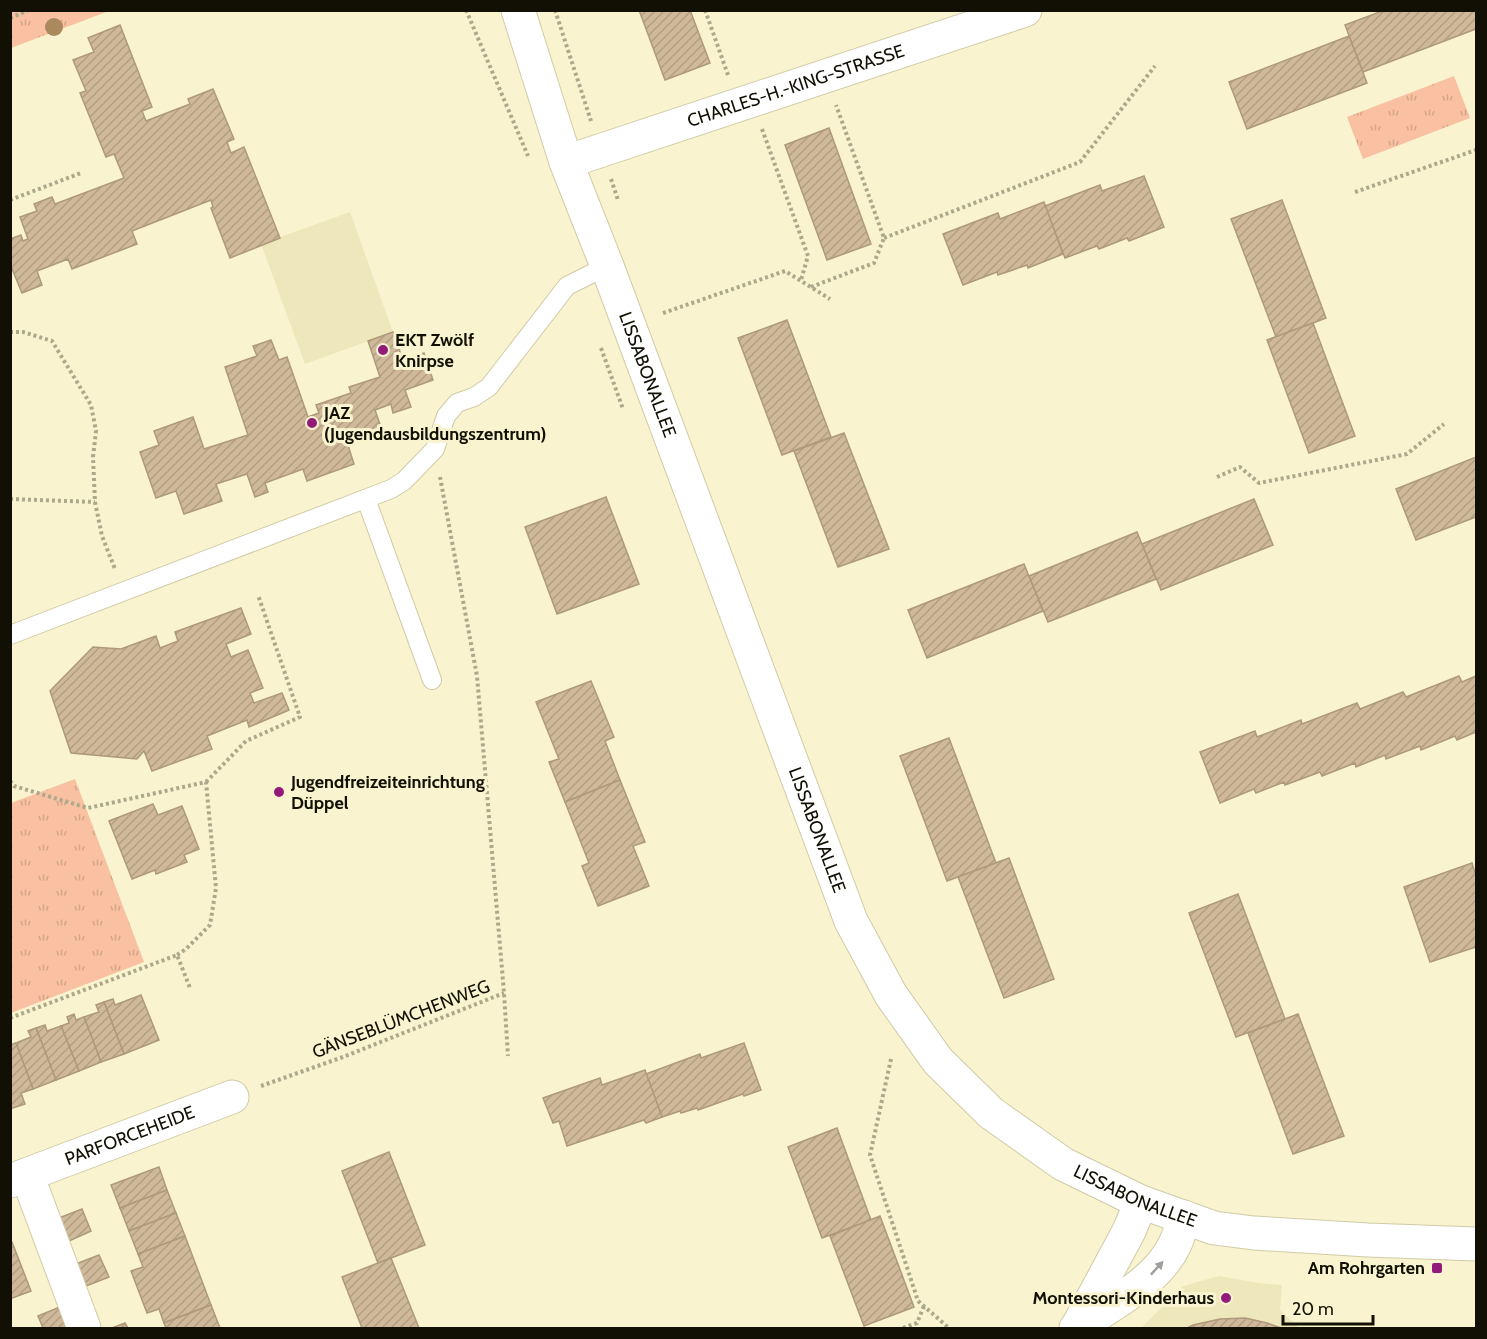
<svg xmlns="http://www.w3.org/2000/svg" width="1487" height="1339" viewBox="0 0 1487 1339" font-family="Cabin,sans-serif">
  <defs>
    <pattern id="park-tufts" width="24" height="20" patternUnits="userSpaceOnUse" patternTransform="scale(1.5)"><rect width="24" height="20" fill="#f9c1a1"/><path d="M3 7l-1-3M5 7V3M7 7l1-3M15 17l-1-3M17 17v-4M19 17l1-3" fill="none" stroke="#d4a589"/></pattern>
    <pattern id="building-hatch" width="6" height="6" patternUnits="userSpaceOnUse" patternTransform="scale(1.5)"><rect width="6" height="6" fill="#cfb99a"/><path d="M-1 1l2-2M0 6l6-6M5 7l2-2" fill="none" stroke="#b19e83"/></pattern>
  </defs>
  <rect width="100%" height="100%" fill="#f9f4cf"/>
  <g fill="#eee7bb">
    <path d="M350,212L393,332L305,364L261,244Z"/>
    <path d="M1219,1276L1258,1283L1282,1285L1280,1310L1299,1328H1141L1183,1286Z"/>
  </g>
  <g fill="url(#park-tufts)">
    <path d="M11,10H109V11L11,48Z"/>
    <path d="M1454,76L1470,118L1363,159L1347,117Z"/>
    <path d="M75,779L144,962L11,1013V803Z"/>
  </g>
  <g fill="url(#building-hatch)" stroke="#ae997b" stroke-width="1.5">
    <path d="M639,10H690L710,63L665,80Z"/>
    <path d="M1385,10H1476V29L1363,72L1345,25Z"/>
    <path d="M120,25L152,107L142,111L146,121L190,104L188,99L213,89L234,139L227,142L231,153L244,147L280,238L230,258L211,208L213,207L211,200L132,231L137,244L72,269L68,259L37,271L42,285L22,293L10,264V239L21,235L23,241L28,239L20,217L37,211L34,204L52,197L55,204L124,178L114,154L106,157L80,93L86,91L73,60L94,52L88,38Z"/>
    <path d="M1349,36L1367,83L1247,129L1229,82Z"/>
    <path d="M829,128L871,244L827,260L785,145Z"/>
    <path d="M1144,176L1164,227L1129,241L1127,238L1099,249L1097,246L1065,258L1045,206L1100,185L1102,191Z"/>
    <path d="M1282,200L1326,318L1276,337L1231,219Z"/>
    <path d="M1044,202L1063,254L1028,268L1027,265L998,275L997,272L963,285L943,234L998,213L1000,219Z"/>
    <path d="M787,320L831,437L782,455L738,338Z"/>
    <path d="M1313,323L1355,436L1309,453L1267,340Z"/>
    <path d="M393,332L403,360L424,353L433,380L405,390L411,407L393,413L391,404L375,410L382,430L347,442L354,464L307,481L303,469L265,483L268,492L255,497L247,474L216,484L222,501L184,514L176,491L156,498L140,452L159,445L154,431L193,417L204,449L248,435L225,367L257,356L253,346L271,340L279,360L287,357L308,417L319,413L316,405L351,393L349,387L380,377L368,341Z"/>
    <path d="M844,433L889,549L838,567L794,451Z"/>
    <path d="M1476,457V517L1416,540L1396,489Z"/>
    <path d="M606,497L639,584L557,614L525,527Z"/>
    <path d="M1254,499L1273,545L1161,590L1142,544Z"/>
    <path d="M1137,532L1156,579L1048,622L1029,576Z"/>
    <path d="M1024,564L1043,611L927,658L908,610Z"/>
    <path d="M241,608L251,634L226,644L231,657L248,650L263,688L250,693L254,703L282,693L289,710L249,727L247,720L207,736L212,749L152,771L144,751L137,759L71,753L50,691L93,647L121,649L156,636L160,648L178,641L175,632Z"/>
    <path d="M1459,676L1462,682L1476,676V732L1457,740L1455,736L1421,750L1420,746L1386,759L1385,755L1356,767L1355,763L1322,776L1320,772L1285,785L1284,782L1256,793L1254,789L1220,803L1200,752L1255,731L1257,737L1301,720L1302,724L1357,703L1360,709L1403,692L1406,697Z"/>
    <path d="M591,681L614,737L605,741L620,780L565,802L549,762L559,759L536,702Z"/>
    <path d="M949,738L996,863L947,881L900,756Z"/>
    <path d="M620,780L645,842L633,846L649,886L598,906L582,866L589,863L565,802Z"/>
    <path d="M153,804L158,815L182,806L199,849L184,855L187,862L156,874L155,870L132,879L109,821Z"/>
    <path d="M1009,858L1054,979L1004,998L958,877Z"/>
    <path d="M1472,863L1476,876V947L1430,962L1404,887Z"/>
    <path d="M1238,894L1285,1019L1236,1037L1189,913Z"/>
    <path d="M141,995L159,1040L124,1054L104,1002L113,999L115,1005Z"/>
    <path d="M104,1002L124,1054L101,1062L84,1017L99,1012L96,1005Z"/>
    <path d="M74,1014L76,1020L84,1017L101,1062L79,1071L61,1026L69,1023L67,1017Z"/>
    <path d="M1298,1014L1344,1136L1293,1154L1248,1033Z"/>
    <path d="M45,1025L47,1031L61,1026L79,1071L56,1080L36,1028Z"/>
    <path d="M36,1028L56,1080L33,1089L16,1043L31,1037L28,1031Z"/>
    <path d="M16,1043L33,1089L21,1093L25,1104L10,1109V1045Z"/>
    <path d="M744,1043L761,1090L744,1096L743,1094L698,1110L697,1108L681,1113L680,1111L662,1117L646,1074L700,1054L701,1058Z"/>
    <path d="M645,1070L662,1117L646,1123L644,1120L567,1146L559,1121L553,1123L543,1098L600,1078L602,1085Z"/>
    <path d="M837,1128L871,1220L822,1238L788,1147Z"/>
    <path d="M389,1152L425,1245L378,1263L342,1171Z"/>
    <path d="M159,1167L167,1190L120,1208L111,1185Z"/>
    <path d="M167,1190L176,1213L129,1231L120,1208Z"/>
    <path d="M82,1209L91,1231L69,1241L59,1218Z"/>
    <path d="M176,1213L185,1236L138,1254L129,1231Z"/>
    <path d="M880,1216L914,1307L864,1326L830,1236Z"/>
    <path d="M185,1236L211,1305L164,1323L159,1309L147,1313L131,1271L143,1267L138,1254Z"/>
    <path d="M10,1242H12L31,1291L10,1299Z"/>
    <path d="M99,1255L109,1277L86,1286L76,1264Z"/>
    <path d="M391,1258L419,1328H362L342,1277Z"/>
    <path d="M211,1305L220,1328H166L164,1323Z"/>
    <path d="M60,1307L69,1328H43L38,1316Z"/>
    <path d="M1245,1318L1267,1323L1281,1328H1187L1193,1325L1220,1319Z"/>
    <path d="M125,1323L128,1328H112Z"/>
  </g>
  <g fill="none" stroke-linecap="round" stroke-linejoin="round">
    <defs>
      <g id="lane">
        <path d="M366,499L432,680"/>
        <path d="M10,635L391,489L404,481L435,449L446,416L457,403L474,397L489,387L567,286L607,266"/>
      </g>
      <g id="street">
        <path id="s1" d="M518,10L566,162L607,266L851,921L891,995L938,1061L991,1113L1063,1164L1141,1202L1214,1228L1254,1233L1368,1240L1476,1244"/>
        <path id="s2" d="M566,162L1025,10"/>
        <path d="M27,1175L84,1328"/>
        <path id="s3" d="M10,1181L232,1097"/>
        <path d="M1079,1324L1129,1231L1141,1202"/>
        <path d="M1076,1328C1108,1306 1158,1282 1175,1244C1179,1236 1181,1226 1184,1217"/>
      </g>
    </defs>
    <use href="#lane" stroke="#d0cba7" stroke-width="20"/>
    <use href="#street" stroke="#d0cba7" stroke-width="35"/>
    <g stroke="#aca88b" stroke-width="4" stroke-dasharray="3 3" stroke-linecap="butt">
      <path d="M466,10L528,156"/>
      <path d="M555,10L591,121"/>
      <path d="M705,10L728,75"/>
      <path d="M10,18L29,10"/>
      <path d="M762,129L808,256L801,280"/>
      <path d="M611,179L618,200"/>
      <path d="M1355,192L1476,150"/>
      <path d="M10,200L81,173"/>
      <path d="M884,238L1080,162L1155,66"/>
      <path d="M811,287L874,263L884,238L836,105"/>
      <path d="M663,313L785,271L830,299"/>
      <path d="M10,332H23L52,341L91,405L96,431L93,457L95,502L102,536L115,569"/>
      <path d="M601,348L623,409"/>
      <path d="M440,477L477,676L504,993L508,1056"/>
      <path d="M1217,477L1240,467L1259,483L1407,454L1444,424"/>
      <path d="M10,499L95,502"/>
      <path d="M10,781L14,786L88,808L206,782L216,888L210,925L186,949L177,955"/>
      <path d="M206,782L246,741L300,717L258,595"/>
      <path d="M10,1018L177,955L190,988"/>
      <path d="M891,1059L870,1155L918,1301L949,1328"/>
      <path d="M261,1086L343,1057L504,993"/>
      <path d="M903,1328L917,1323L924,1306"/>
    </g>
    <use href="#lane" stroke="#fff" stroke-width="18"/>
    <use href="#street" stroke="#fff" stroke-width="33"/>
  </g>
  <circle fill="#ab895e" cx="54" cy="27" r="9"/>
  <defs><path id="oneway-solid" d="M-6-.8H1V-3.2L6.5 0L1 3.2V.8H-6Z" transform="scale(1.5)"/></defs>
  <use fill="#a09f9b" href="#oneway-solid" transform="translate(1157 1268) rotate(-47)"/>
  <g fill="#921b79" stroke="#f9f4cf" stroke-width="2">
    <circle cx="383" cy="350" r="6"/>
    <circle cx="312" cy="423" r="6"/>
    <circle cx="279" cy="792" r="6"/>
    <rect x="1431" y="1262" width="12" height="12" rx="3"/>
    <circle cx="1226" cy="1298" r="6"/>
  </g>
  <g text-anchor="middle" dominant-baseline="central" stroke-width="6" stroke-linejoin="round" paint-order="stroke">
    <g font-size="18" fill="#121004" stroke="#f9f4cf">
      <text stroke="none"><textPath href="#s2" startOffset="242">CHARLES-H.-KING-STRASSE</textPath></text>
      <text stroke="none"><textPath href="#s1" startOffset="387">LISSABONALLEE</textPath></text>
      <text stroke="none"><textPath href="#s1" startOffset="873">LISSABONALLEE</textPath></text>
      <text transform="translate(401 1019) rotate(-21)">GÄNSEBLÜMCHENWEG</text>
      <text stroke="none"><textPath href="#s3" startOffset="128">PARFORCEHEIDE</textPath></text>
      <text stroke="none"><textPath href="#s1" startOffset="1377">LISSABONALLEE</textPath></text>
    </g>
    <g font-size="18" font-weight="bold" fill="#121004" stroke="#f9f4cf" text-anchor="start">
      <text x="395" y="340">EKT Zwölf<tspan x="395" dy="21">Knirpse</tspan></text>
      <text x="324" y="413">JAZ<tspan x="324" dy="21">(Jugendausbildungszentrum)</tspan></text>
      <text x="291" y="782">Jugendfreizeiteinrichtung<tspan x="291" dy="21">Düppel</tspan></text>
      <text x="1425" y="1268" text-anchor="end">Am Rohrgarten</text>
      <text x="1214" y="1298" text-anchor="end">Montessori-Kinderhaus</text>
    </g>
  </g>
  <rect width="1487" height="1339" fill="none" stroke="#121004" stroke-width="24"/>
  <path d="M1283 1315v9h90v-9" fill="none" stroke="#121004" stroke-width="3"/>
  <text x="1292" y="1315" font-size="18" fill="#121004" stroke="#f9f4cf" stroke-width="4.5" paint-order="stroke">20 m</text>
</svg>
